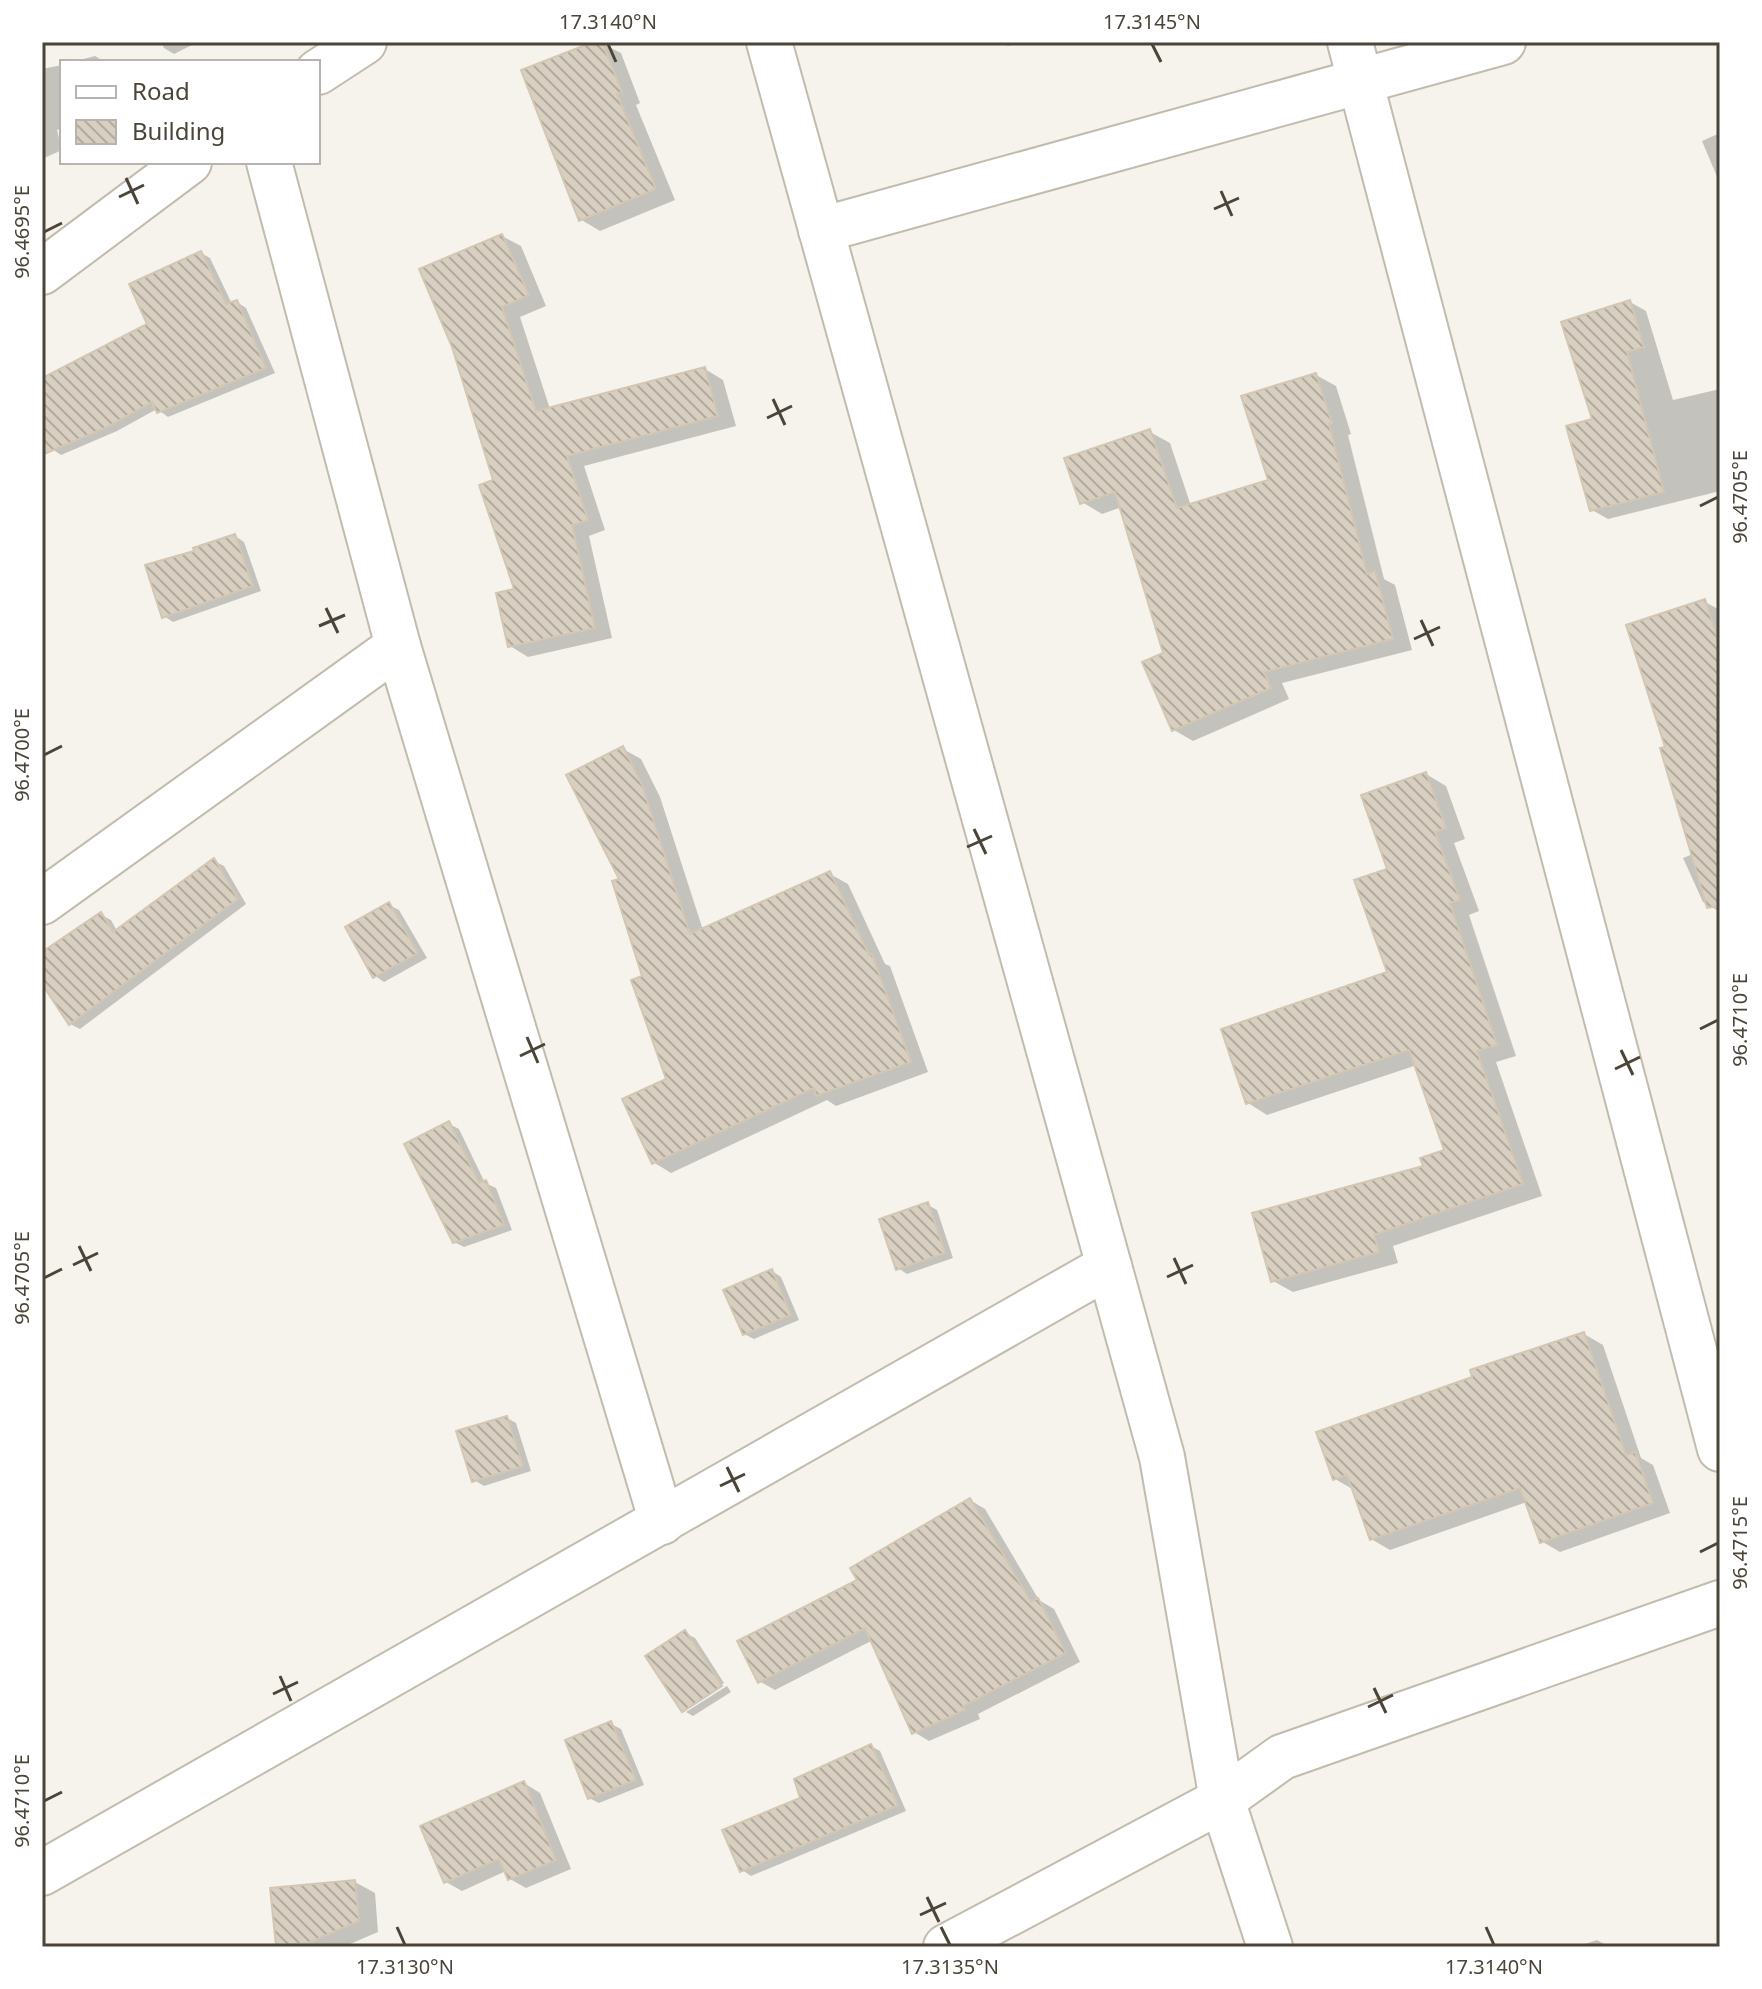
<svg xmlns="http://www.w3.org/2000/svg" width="1762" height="1989" viewBox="0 0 1762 1989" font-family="'Noto Sans',sans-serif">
  <defs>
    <pattern id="building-back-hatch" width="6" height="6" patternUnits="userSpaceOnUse" patternTransform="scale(2)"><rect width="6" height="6" fill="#d8cfc1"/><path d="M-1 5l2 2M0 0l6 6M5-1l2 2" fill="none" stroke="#b1aa9e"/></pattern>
  </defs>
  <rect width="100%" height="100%" fill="#f6f3ec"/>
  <g fill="#0003">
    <path d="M161,42H198L174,54L164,48Z"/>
    <path d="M599,42L621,53L640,103L636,105L675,200L600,231L580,219Z"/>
    <path d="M1001,42H1020L1008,46Z"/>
    <path d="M95,56L105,62H72Z"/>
    <path d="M62,65V128L57,130L62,150L42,159V69Z"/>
    <path d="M1720,133V184L1702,141Z"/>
    <path d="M502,236L521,246L546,306L520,317L550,409L705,369L723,380L736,426L584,466L605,530L589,536L612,638L528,657L510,646L516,591L495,482Z"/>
    <path d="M201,253L210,258L232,304L237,302L246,308L275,373L168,417L157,409L117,431L61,455L52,449L42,429V380L150,325Z"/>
    <path d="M1630,302L1646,311L1673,400L1720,389V491L1608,519L1592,510L1594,420Z"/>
    <path d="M1316,375L1336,386L1351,434L1348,435L1384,579L1395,585L1412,650L1282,683L1289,699L1193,741L1174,730L1166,654L1122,507L1102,514L1082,502L1150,432L1170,443L1191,506L1270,482Z"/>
    <path d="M235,536L244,542L261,591L173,622L164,616L196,552Z"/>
    <path d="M1705,602L1720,610V912L1703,902L1683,858L1693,854L1668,748Z"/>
    <path d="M623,749L641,759L660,797L703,930L830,874L848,884L885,964L890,966L928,1072L836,1106L827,1100L671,1173L653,1162L668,1080L622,880Z"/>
    <path d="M1426,774L1446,786L1465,839L1454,843L1479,911L1469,915L1516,1056L1496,1062L1542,1196L1393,1246L1398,1263L1293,1292L1273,1281L1446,1152L1417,1065L1267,1115L1248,1103L1389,973V870Z"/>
    <path d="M214,861L224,866L246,904L80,1029L70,1024L42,981V954L101,915L111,920L117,931Z"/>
    <path d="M389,905L399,910L427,958L384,982L375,976Z"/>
    <path d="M449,1124L459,1129L485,1183L496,1188L512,1230L464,1247L454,1242Z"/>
    <path d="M928,1205L937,1210L953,1258L907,1274L898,1268Z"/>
    <path d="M772,1271L781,1277L799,1320L754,1339L744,1334Z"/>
    <path d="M1584,1334L1603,1345L1641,1458L1653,1465L1670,1513L1560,1552L1541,1541L1527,1502L1390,1550L1371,1539L1354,1490L1335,1479L1475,1378Z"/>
    <path d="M507,1418L516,1423L531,1471L484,1486L474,1480Z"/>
    <path d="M970,1500L985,1509L1039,1600L1054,1609L1080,1662L978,1714L980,1719L929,1741L914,1732L873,1640L775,1690L759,1681L860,1581Z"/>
    <path d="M685,1633L695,1638L724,1683L685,1708V1712L648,1657Z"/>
    <path d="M727,1686L731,1692L693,1716L686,1712Z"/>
    <path d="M611,1724L621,1729L644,1785L599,1803L589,1798Z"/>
    <path d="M871,1746L880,1751L906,1811L751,1876L742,1870L802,1799Z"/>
    <path d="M524,1783L540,1793L571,1869L526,1888L510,1879L506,1871L462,1891L446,1882Z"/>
    <path d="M355,1882L375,1893L378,1932L343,1947H282L278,1945Z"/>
    <path d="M1597,1940L1610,1947H1576Z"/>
  </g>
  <g fill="url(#building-back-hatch)" stroke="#d3c7b4" stroke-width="2">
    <path d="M593,42H602L622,92L617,94L656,189L579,221L521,70Z"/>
    <path d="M502,234L529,295L502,307L536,411L705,367L718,416L567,456L588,520L572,525L595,628L508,647L496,593L514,589L479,485L493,480L452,347L419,269Z"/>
    <path d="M201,251L226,304L237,300L266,368L157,413L152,402L107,427L42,455V378L147,324L129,284Z"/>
    <path d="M1630,300L1644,347L1627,352L1664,492L1590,511L1566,426L1592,419L1561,322Z"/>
    <path d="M1316,373L1332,423L1329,424L1367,574L1375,571L1393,639L1264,672L1271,688L1172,731L1142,662L1163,653L1115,492L1080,504L1064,458L1150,429L1177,508L1268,480L1241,396Z"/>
    <path d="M235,534L253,586L162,618L145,565L194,551L193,548Z"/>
    <path d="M1705,599L1720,645V906L1707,908L1660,748L1665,747L1626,625Z"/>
    <path d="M623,746L642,785L690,934L830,871L869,955L872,954L911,1062L816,1096L814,1088L652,1164L622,1099L666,1079L631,980L642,976L612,881L619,879L566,775Z"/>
    <path d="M1426,772L1446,828L1435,832L1460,900L1450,903L1497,1045L1477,1051L1523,1184L1374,1235L1379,1252L1271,1282L1252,1213L1423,1166L1420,1158L1444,1150L1409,1050L1246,1104L1221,1029L1387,972L1354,880L1387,869L1361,795Z"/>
    <path d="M214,858L238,899L69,1025L42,984V952L101,912L113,932Z"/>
    <path d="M389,902L418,953L373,978L345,927Z"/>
    <path d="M449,1121L479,1183L486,1180L504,1225L453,1243L404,1144Z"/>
    <path d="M928,1202L945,1253L896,1270L879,1219Z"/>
    <path d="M772,1269L791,1315L743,1335L723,1290Z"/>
    <path d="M1584,1332L1626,1455L1635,1452L1653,1503L1540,1543L1520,1488L1370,1540L1347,1475L1333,1480L1316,1432L1472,1377L1470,1370Z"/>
    <path d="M507,1416L523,1466L472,1482L456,1431Z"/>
    <path d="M970,1498L1031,1602L1038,1598L1066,1653L963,1706L965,1710L912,1734L865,1628L758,1683L737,1641L857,1580L850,1568Z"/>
    <path d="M685,1630L722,1686L682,1712L645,1656Z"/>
    <path d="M611,1721L636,1780L588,1799L565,1740Z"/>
    <path d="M871,1744L898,1805L740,1872L722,1830L800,1798L794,1779Z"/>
    <path d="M524,1781L556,1860L508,1880L499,1859L444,1883L420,1826Z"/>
    <path d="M355,1880L359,1921L308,1943L276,1946L270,1888Z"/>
  </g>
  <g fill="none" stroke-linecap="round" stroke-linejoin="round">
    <defs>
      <g id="minor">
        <path d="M769,42L1162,1457L1222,1800L1270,1947"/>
        <path d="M1350,42L1720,1449"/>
        <path d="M318,72L364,42"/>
        <path d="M269,162L398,646L662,1522"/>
        <path d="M821,230L1503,42"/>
        <path d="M42,272L189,162"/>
        <path d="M42,902L398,646"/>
        <path d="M42,1873L1109,1266"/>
        <path d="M946,1947L1222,1800L1282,1757L1720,1603"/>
      </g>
    </defs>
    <use href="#minor" stroke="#c2bbae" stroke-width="48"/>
    <use href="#minor" stroke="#fff" stroke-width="44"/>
  </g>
  <path fill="none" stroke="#4b4439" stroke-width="3" d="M608,44L616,62M1152,44L1161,62M126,178L138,204M1221,191L1232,216M119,197L144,185M1214,209L1239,198M44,232L62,223M773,399L785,425M767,418L792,406M1700,506L1718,497M326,608L338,633M1421,620L1433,646M319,626L345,615M1414,639L1440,627M44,755L62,746M974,829L986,854M967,847L992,836M1700,1029L1718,1020M527,1037L538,1063M1621,1050L1633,1075M520,1056L545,1044M1615,1069L1640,1057M79,1246L91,1271M1174,1258L1186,1284M73,1265L98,1253M1167,1277L1193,1265M44,1278L62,1269M727,1467L739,1492M720,1486L745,1474M1700,1552L1718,1543M280,1676L291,1701M1374,1688L1386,1713M273,1694L298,1682M1368,1707L1393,1695M44,1801L62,1792M927,1897L939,1922M920,1915L946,1903M397,1927L405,1945M941,1927L950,1945M1486,1927L1494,1945"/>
  <rect width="1762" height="1989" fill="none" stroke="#ffffff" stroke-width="88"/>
  <rect x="60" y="60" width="260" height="104" fill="#ffffff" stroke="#b7b4b0" stroke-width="2"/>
  <rect x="76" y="86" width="40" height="12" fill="#ffffff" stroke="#b7b4b0" stroke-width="2"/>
  <text x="132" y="100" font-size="24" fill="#4b4439">Road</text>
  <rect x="76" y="120" width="40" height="24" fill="url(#building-back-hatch)" stroke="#b7b4b0" stroke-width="2"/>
  <text x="132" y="140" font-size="24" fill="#4b4439">Building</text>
  <rect x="44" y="44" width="1674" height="1901" fill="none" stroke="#4b4439" stroke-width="3"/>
  <g font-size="20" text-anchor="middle" fill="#4b4439">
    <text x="608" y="29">17.3140°N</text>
    <text x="1152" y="29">17.3145°N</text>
    <text transform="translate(22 232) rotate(-90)" y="7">96.4695°E</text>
    <text transform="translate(1740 497) rotate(-90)" y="7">96.4705°E</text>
    <text transform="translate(22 755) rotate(-90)" y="7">96.4700°E</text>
    <text transform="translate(1740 1020) rotate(-90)" y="7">96.4710°E</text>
    <text transform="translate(22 1278) rotate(-90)" y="7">96.4705°E</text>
    <text transform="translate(1740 1543) rotate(-90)" y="7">96.4715°E</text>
    <text transform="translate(22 1801) rotate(-90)" y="7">96.4710°E</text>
    <text x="405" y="1974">17.3130°N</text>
    <text x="950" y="1974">17.3135°N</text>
    <text x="1494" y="1974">17.3140°N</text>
  </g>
</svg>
